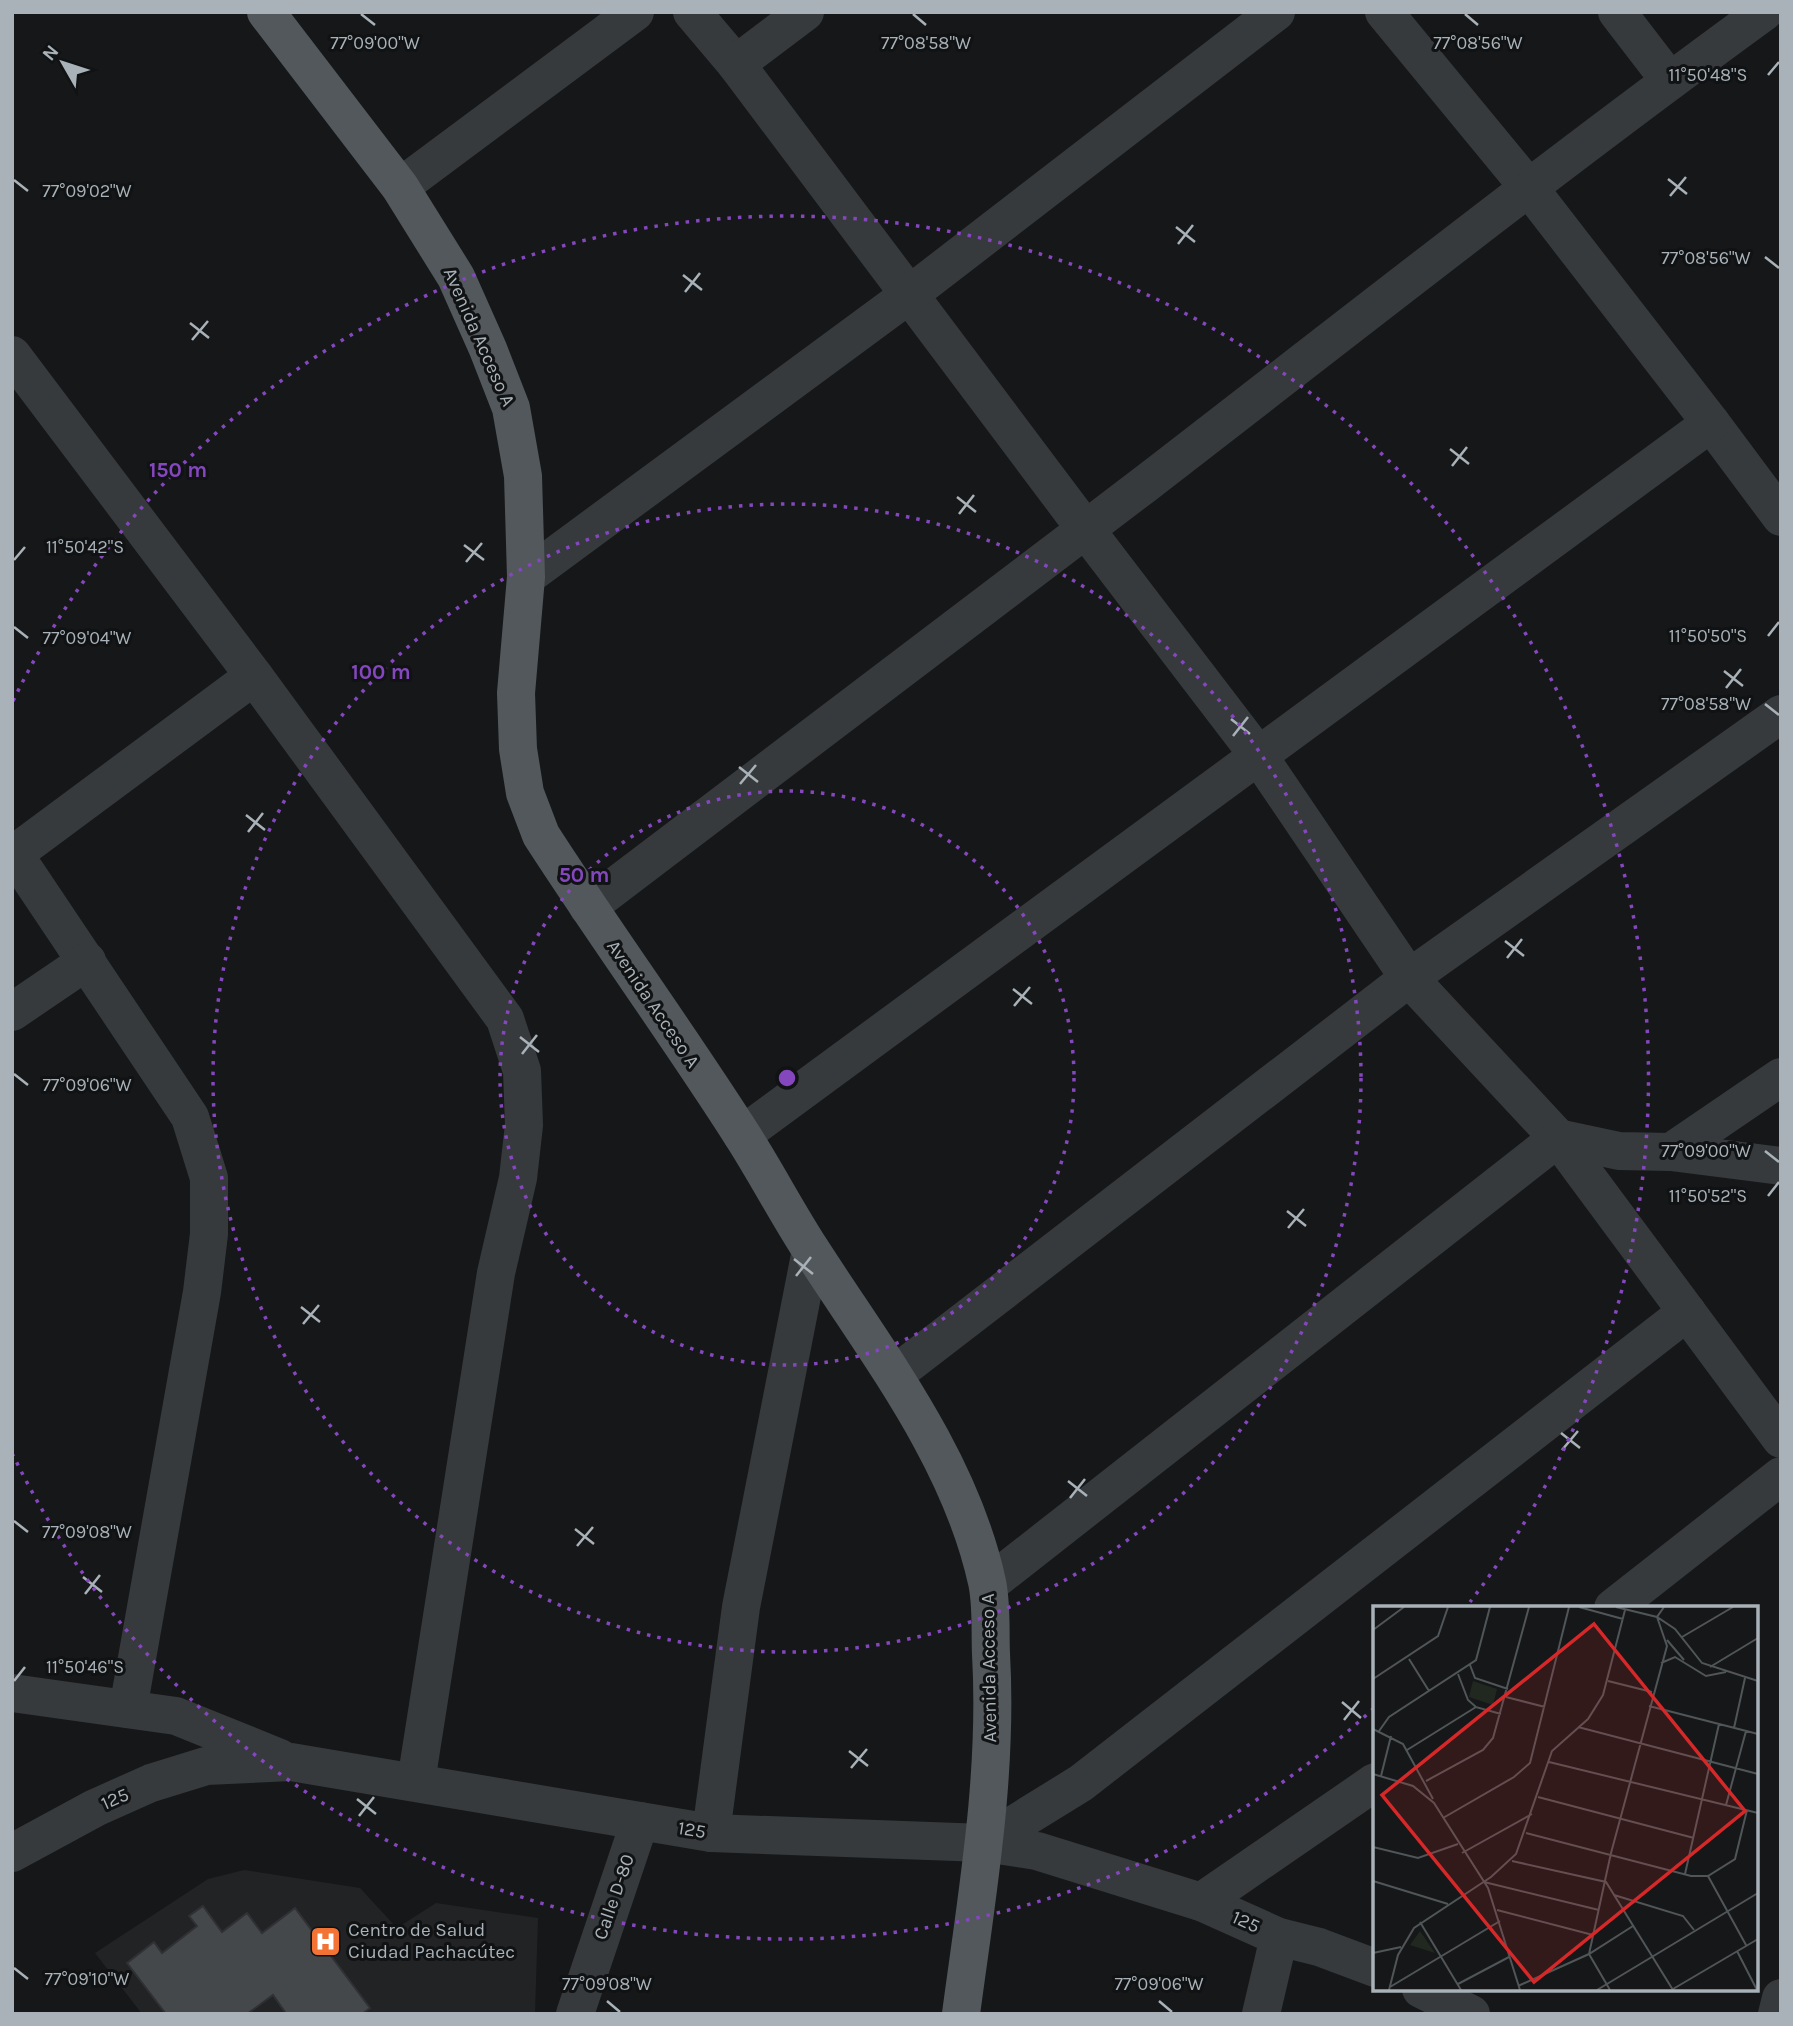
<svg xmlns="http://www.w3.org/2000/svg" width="1793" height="2026" viewBox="0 0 1793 2026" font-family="Karla,sans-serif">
  <rect width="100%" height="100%" fill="#161718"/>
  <path fill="#222325" d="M244,1870L360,1888L397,1928L436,1903L538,1918L535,2014H142L95,1953L208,1879Z"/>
  <path fill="#45484b" stroke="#303134" stroke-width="2" d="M203,1906L222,1932L247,1913L262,1933L295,1908L370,2008L362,2014H282L285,2012L273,1995L247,2014H166L127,1963L154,1942L162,1953L197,1926L189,1916Z"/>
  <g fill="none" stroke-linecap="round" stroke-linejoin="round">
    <g stroke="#373a3d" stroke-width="38">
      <path d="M692,12L736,64L1086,530L1258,755L1409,978L1558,1138L1781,1439"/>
      <path d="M1384,12L1529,188L1711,423L1781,517"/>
      <path d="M1617,12L1670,81"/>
      <path d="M736,64L805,12"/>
      <path d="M400,187L635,12"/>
      <path d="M12,355L254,676L505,1019L522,1071L524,1125L518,1178L496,1273L416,1782"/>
      <path d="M526,577L910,294L1276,12"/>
      <path d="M12,851L190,1117L209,1178V1234L202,1292L128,1709"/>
      <path d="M14,854L254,676"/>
      <path d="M588,907C773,767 959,627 1144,485C1350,326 1554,165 1764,12"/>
      <path d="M12,1012L87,961"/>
      <path d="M742,1135L1711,423"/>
      <path d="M1671,1152L1781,1077"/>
      <path d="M894,1375L1409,978L1781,714"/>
      <path d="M988,1585L1558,1138L1619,1151L1671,1152L1781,1166"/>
      <path d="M1613,1608L1781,1476"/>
      <path d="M12,1693L176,1716L280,1758"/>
      <path d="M711,1833L741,1607L811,1250"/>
      <path d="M984,1843L1081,1783L1687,1312"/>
      <path d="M12,1853L95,1808L151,1783L206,1766L291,1762L711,1833L984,1843L1037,1851L1201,1902L1279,1937L1319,1947L1375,1968"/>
      <path d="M1201,1902L1375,1782"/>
      <path d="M1421,1989L1471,2014"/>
      <path d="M575,2014L640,1821"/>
      <path d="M1261,2014L1279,1937"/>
      <path d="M1777,2014L1781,1998"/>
    </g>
    <path stroke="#53585c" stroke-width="38" d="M266,12L400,187L456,277L488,349L511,408L523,476L526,577L516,693L518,749L525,793L541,835C606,936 677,1033 742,1135C767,1174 788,1215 813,1253C880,1357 960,1459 987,1582C992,1605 990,1631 991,1654C998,1775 977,1894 961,2014"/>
  </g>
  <path fill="none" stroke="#a8b2b8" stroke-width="2.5" d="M361,14L375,25M913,14L926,25M1465,14L1478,25M1768,75L1779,62M1668,179L1687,194M14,180L28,191M1670,196L1686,177M1176,227L1195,242M1178,244L1193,225M1765,257L1779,268M683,275L702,290M685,292L700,273M190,323L209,338M192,340L208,321M1450,449L1469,464M1452,466L1467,447M957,497L976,512M959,514L974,495M464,545L484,560M14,560L25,547M466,562L482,543M14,627L28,638M1768,636L1779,622M1724,671L1743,686M1726,688L1741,669M1765,704L1779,715M1231,719L1250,734M1233,736L1248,717M739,767L758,782M740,784L756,765M246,815L265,830M248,832L263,813M1505,941L1524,956M1507,958L1522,939M1013,989L1032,1004M1014,1006L1030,987M520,1037L539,1052M522,1054L537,1035M14,1074L28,1085M1765,1151L1779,1162M1768,1196L1779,1182M1287,1211L1306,1226M1288,1228L1304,1209M794,1259L813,1274M796,1276L811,1257M301,1307L320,1322M303,1324L319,1305M1561,1433L1580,1448M1562,1450L1578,1431M1068,1481L1087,1496M1070,1498L1085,1479M14,1521L28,1532M575,1529L594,1544M577,1546L593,1527M83,1577L102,1592M85,1594L100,1575M14,1681L25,1667M1342,1702L1361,1718M1344,1720L1359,1701M849,1751L868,1766M851,1768L867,1749M357,1799L376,1814M359,1816L374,1797M14,1968L28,1979M607,2001L620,2012M1159,2001L1172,2012"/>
  <g fill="none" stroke="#8447be" stroke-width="3.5" stroke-dasharray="3.5 7">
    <circle cx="787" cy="1078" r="287"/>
    <circle cx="787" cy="1078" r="574"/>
    <path d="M1374 1708A861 861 0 0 1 13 1455M13 701A861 861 0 1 1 1470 1602"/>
  </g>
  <defs>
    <symbol id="hospital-square" viewBox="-11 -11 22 22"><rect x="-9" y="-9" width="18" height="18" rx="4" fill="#f27334" stroke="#111213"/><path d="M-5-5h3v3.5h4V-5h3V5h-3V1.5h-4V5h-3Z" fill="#fff"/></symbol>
  </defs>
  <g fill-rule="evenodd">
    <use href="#hospital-square" x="308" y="1924" width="35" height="35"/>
  </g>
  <g text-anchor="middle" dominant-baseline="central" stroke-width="6" stroke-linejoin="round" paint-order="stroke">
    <g font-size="19" fill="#a8b2b8" stroke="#111213">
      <text transform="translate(479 337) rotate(66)">Avenida Acceso A</text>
      <text transform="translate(653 1004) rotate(56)">Avenida Acceso A</text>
      <text transform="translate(989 1668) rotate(-91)">Avenida Acceso A</text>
      <text transform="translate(115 1799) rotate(-24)">125</text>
      <text transform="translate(692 1830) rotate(9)">125</text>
      <text transform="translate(614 1897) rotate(-71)">Calle D-80</text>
      <text transform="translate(1246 1922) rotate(24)">125</text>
    </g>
    <g font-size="19" fill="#a8b2b8" stroke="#111213" text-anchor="start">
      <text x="348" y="1930">Centro de Salud<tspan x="348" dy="22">Ciudad Pachacútec</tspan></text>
    </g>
  </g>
  <g transform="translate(1373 1606)">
    <rect width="385" height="385" fill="#161718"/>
    <path d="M100,75L124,83L120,99L96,91ZM47,325L62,347L37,339Z" fill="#212820"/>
    <path fill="none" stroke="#505558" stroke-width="2" d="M206,1L250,13M243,1L284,11L302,23L329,57L385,75M0,24L31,1M309,31L360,1M294,34L311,54M36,53L56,85M288,57L302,51L333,70L353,66M97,59L102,72L135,83M337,61L385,32M85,68L95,94L103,101M0,73L65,30L75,1M235,75L279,86M133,91L172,101M276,100L385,128M205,121L385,168M361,122L372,72M0,123L30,138L60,193M6,125L16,111L103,54L117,1M34,144L103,101L128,108M176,156L385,207M0,168L40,180L61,197L115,282L147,384M8,170L18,130M53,175L110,144L120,132L156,1M165,191L321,232M353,199L373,125M70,212L141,171L157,157L196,1M153,227L318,270H335L362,253L374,204M0,241L45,252L85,238M89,247L159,208M139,255L233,276L300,384M312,268L346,118M335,270L373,339M0,275L75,298M111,276L226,304M241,289L310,310L321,324M124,304L220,329M47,316L88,384M364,345L384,384M0,347L28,341M85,378L136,351M145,380L216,348L260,320M17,381L127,315M300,383L385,333M16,384L25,349L41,322L118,271L143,248L179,145L215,113L230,89L252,4M224,384L385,287M237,384L216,348L238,247L294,40L284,11L291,1"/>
    <path fill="#d62828" fill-opacity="0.15" stroke="#d62828" stroke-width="3.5" d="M221,18L372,205L161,376L9,189Z"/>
    <rect width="385" height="385" fill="none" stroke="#a8b2b8" stroke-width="3.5"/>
  </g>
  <g font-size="18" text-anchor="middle" fill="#a8b2b8" stroke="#111213" stroke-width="6" stroke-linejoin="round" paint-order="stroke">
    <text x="1478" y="49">77°08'56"W</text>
    <text x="375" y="49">77°09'00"W</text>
    <text x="926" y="49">77°08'58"W</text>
    <text x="1708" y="81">11°50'48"S</text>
    <text x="87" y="197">77°09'02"W</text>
    <text x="1706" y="264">77°08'56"W</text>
    <text x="85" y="553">11°50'42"S</text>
    <text x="1708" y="642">11°50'50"S</text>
    <text x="87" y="644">77°09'04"W</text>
    <text x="1706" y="710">77°08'58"W</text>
    <text x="87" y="1091">77°09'06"W</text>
    <text x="1706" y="1157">77°09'00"W</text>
    <text x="1708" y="1202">11°50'52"S</text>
    <text x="87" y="1538">77°09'08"W</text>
    <text x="85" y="1673">11°50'46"S</text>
    <text x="87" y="1985">77°09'10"W</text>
    <text x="607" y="1990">77°09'08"W</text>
    <text x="1159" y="1990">77°09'06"W</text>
  </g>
  <circle cx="787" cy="1078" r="10" fill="#8447be" stroke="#111213" stroke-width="3.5"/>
  <g font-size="21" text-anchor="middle" font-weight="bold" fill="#8447be" stroke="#111213" stroke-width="6" stroke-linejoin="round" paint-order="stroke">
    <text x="178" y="477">150 m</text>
    <text x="381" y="679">100 m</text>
    <text x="584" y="882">50 m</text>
  </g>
  <rect width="1793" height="2026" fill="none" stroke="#a8b2b8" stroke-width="28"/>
  <g transform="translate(63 63) rotate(309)" stroke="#111213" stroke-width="5" paint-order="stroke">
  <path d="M0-5L12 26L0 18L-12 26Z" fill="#a8b2b8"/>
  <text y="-10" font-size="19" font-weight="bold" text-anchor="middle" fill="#a8b2b8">N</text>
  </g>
</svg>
